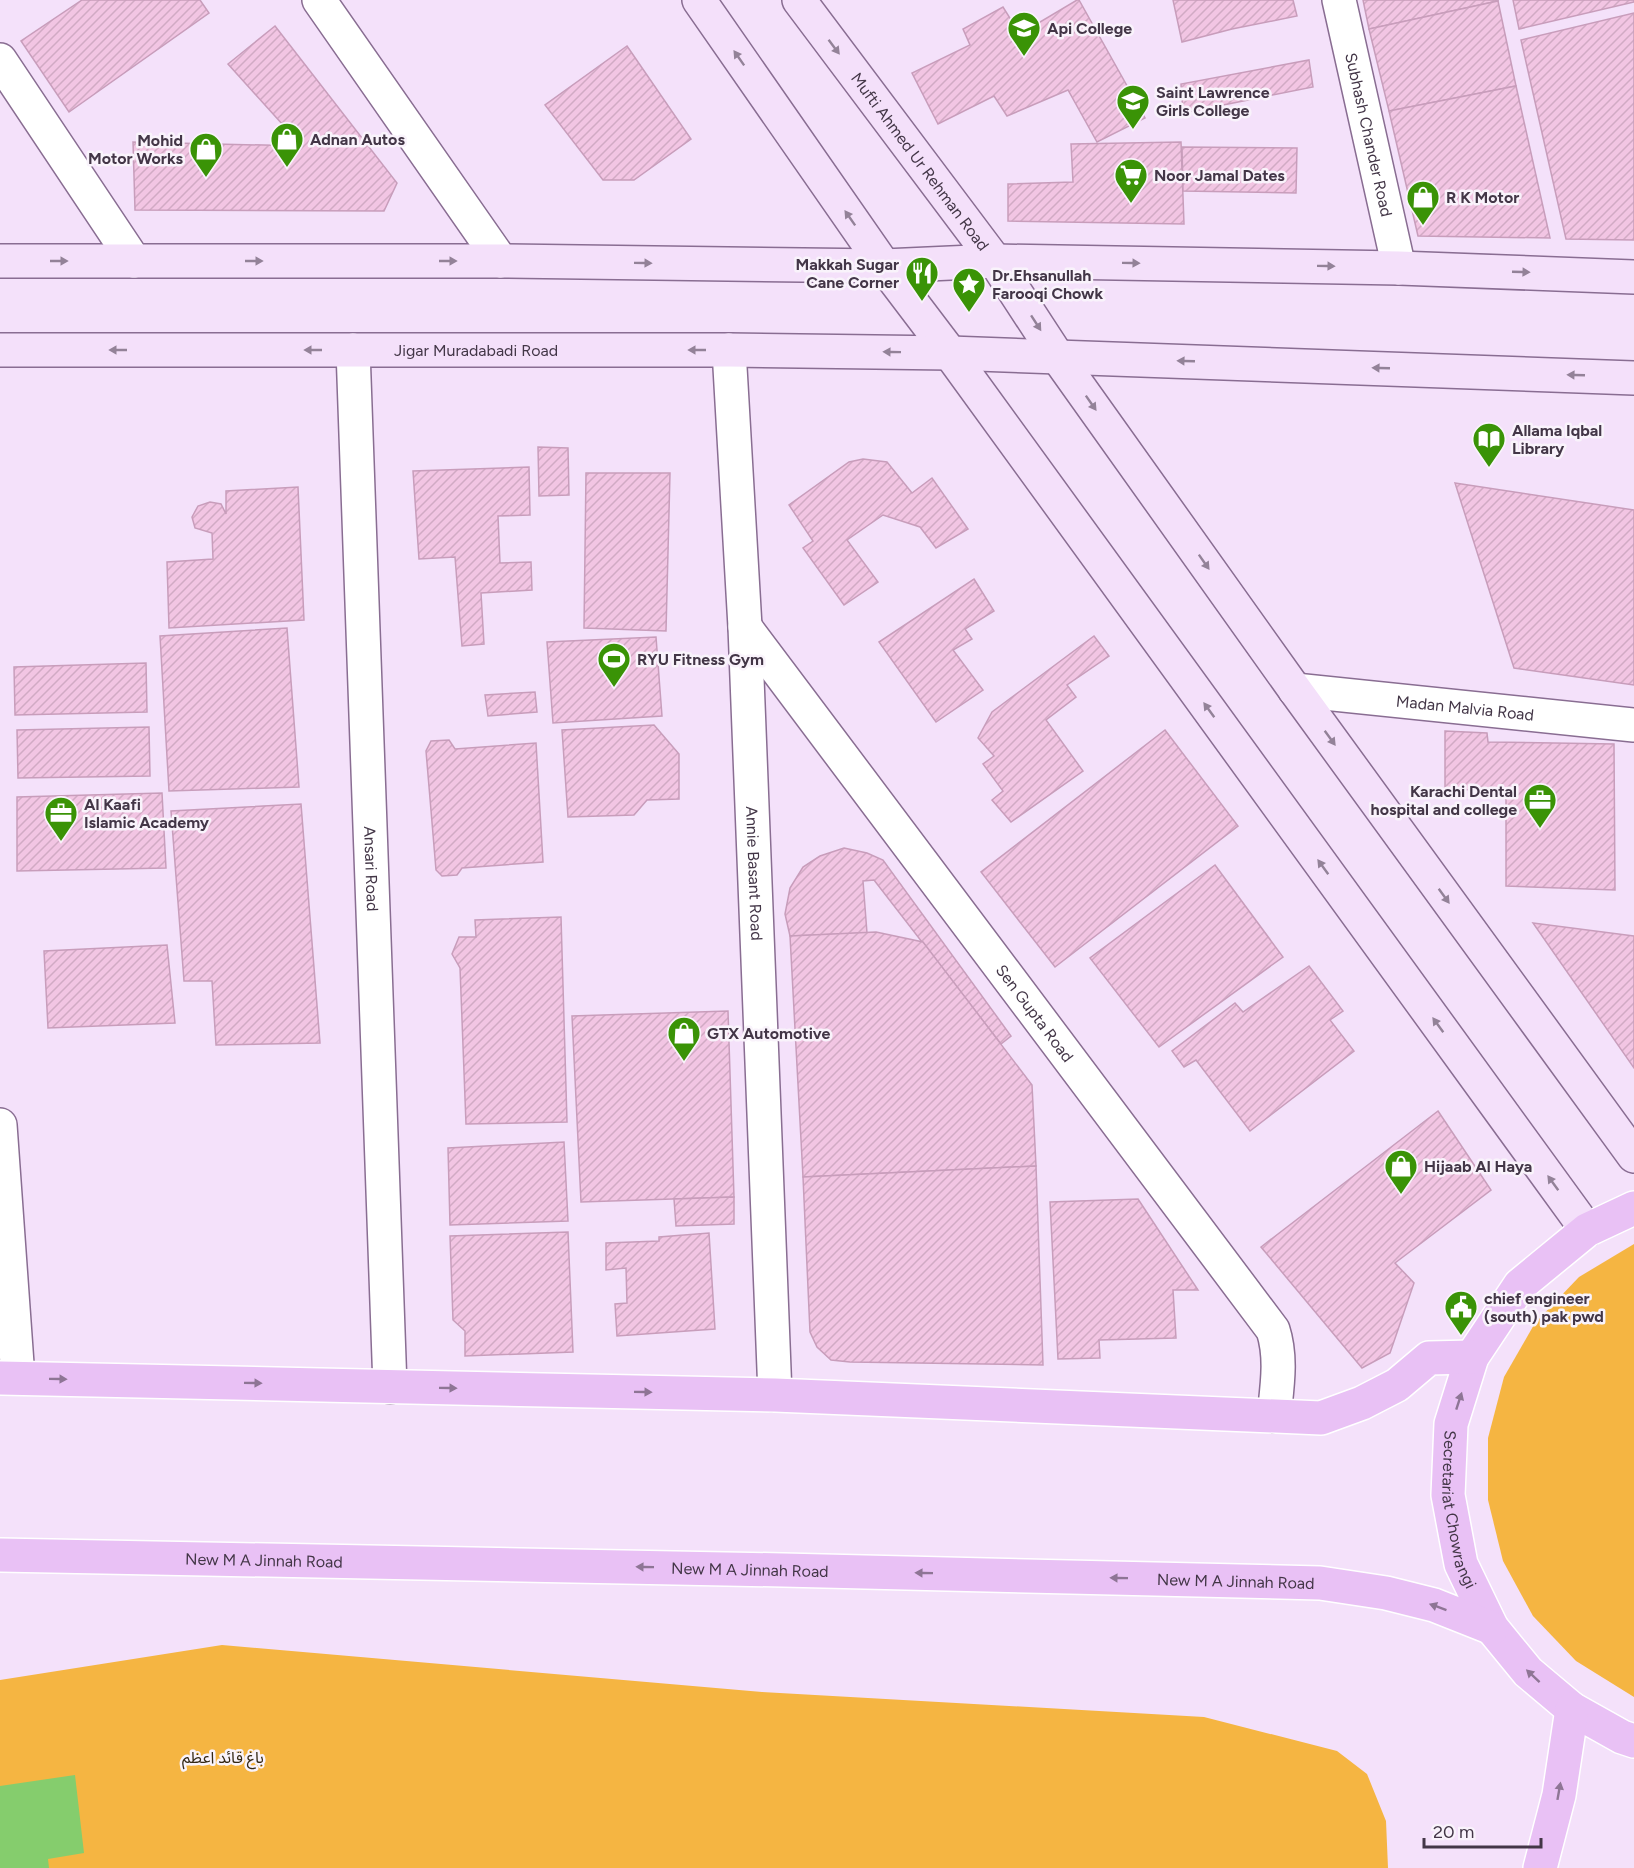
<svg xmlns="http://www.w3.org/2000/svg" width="1634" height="1868" viewBox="0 0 1634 1868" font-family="Figtree,'Noto Sans Arabic',sans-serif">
  <defs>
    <pattern id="building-hatch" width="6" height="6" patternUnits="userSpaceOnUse" patternTransform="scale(1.5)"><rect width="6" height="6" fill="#f2c5e3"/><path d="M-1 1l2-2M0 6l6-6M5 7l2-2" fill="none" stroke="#d1aac4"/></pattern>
  </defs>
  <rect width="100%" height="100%" fill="#f4e1fa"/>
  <g fill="#f5b542">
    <path d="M1634,1244V1697L1576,1661L1533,1616L1503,1561L1488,1500V1438L1504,1377L1535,1323L1579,1277Z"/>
    <path d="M222,1645L762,1692L1204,1717L1337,1751L1367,1774L1386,1821L1388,1868H0V1680Z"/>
  </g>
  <path fill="#85cd6d" d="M75,1775L84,1853L48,1859L49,1868H0V1786Z"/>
  <g fill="url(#building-hatch)" stroke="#c89dbb" stroke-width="1.5">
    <path d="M82,0H200L209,13L69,112L21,41Z"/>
    <path d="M1077,0H1079L1145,118L1097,142L1068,90L1007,116L994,96L938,124L912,73L970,45L963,29L1003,7L1020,34Z"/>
    <path d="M1173,0H1293L1297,16L1232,29L1182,42Z"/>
    <path d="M1363,0H1498V1L1369,29Z"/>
    <path d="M1513,0H1634V2L1519,29Z"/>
    <path d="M1498,1L1516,86L1389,111L1369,29Z"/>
    <path d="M1634,13V240L1566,239L1521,40Z"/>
    <path d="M275,26L397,183L384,211L135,210L133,142L302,146L228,64Z"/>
    <path d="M627,46L691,139L634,180H603L545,105Z"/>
    <path d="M1309,60L1313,87L1183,113L1181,84Z"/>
    <path d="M1516,86L1550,238L1418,236L1389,111Z"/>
    <path d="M1181,142L1184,224L1008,221V184L1073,182L1071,144Z"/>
    <path d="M1182,147L1297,148L1296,193L1183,191Z"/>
    <path d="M538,447L568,448L569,495L539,496Z"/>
    <path d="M863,459L887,462L912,493L932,478L968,529L936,548L920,527L883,515L847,540L878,582L844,605L803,548L813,541L789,505L849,462Z"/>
    <path d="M529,467L530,515L498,516L500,563L531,562L532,590L481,593L484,644L462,646L455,557L419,559L413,471Z"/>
    <path d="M586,473H670L666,631L584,628Z"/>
    <path d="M1455,483L1634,510V685L1514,668Z"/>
    <path d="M298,487L304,620L169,628L167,562L213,559L212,533L195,528L192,517L198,506L210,502L221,504L226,514V491Z"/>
    <path d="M974,579L994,611L965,629L972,639L953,650L983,690L936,722L879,642Z"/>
    <path d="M287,628L299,787L169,791L160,636Z"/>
    <path d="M1094,636L1109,656L1067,685L1076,697L1046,720L1083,771L1011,822L992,800L1003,791L983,764L994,756L978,738L992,712Z"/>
    <path d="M656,637L662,716L553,723L547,642Z"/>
    <path d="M146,663L147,712L15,715L14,667Z"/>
    <path d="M535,692L537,712L488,716L485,695Z"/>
    <path d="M654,725L679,754V799L647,800L634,815L568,817L562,730Z"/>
    <path d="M149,727L150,776L18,778L17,730Z"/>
    <path d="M1165,730L1238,826L1055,967L981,872Z"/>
    <path d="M1445,731L1487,733L1488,742L1614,744L1615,890L1506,886V791L1445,789Z"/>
    <path d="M449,740L455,749L536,743L543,862L462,868L457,875L442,876L436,870L426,751L431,741Z"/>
    <path d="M162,793L166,868L17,871V797Z"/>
    <path d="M301,804L320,1043L216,1045L212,981H184L171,811Z"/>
    <path d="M844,848L867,853L883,860L1011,1036L1001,1044L874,880L863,881L867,933L790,936L785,914L790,888L803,867L820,856Z"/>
    <path d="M1215,865L1283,957L1159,1047L1090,958Z"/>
    <path d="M561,917L567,1122L466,1124L460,968L452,954L459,937H476L475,920Z"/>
    <path d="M1533,923L1634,936V1068Z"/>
    <path d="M876,932L923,942L1032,1085L1036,1166L803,1177L790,936Z"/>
    <path d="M167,945L175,1023L48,1028L44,951Z"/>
    <path d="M1309,966L1343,1011L1330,1020L1354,1051L1250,1131L1196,1060L1184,1067L1172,1051L1235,1003L1243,1012Z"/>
    <path d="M728,1011L734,1197L581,1202L572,1016Z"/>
    <path d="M1438,1111L1491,1190L1395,1263L1414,1283L1390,1353L1362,1368L1261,1247Z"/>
    <path d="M564,1142L568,1221L450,1225L448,1148Z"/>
    <path d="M1036,1166L1043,1365L850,1362L831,1360L817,1347L810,1332L803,1177Z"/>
    <path d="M734,1197V1224L676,1226L674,1199Z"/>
    <path d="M1138,1199L1198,1290H1173L1176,1338L1099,1340L1100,1358L1058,1359L1050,1202Z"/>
    <path d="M568,1232L573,1352L465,1356V1331L453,1320L450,1236Z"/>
    <path d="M709,1233L715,1329L617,1336L615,1304L627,1303L626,1268L606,1270V1243L659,1241V1237Z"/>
  </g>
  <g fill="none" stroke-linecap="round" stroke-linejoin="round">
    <defs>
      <g id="street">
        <path d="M319,0L501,261"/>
        <path id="s1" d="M1339,0L1399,268"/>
        <path d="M0,60L134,261"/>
        <path id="s2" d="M353,350L390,1387"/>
        <path id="s3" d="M729,350L745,627L775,1395"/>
        <path id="s4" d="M745,627L1273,1330C1282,1358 1277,1387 1274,1416"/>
        <path id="s5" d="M1295,690L1634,725"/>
        <path d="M0,1125L18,1378"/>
      </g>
      <g id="secondary">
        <path d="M699,0L884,266L950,353L1587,1230"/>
        <path id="s6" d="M799,0L995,261L1057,356L1295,690L1634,1156"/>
        <path d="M0,261H501L884,266L995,261L1399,268L1634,277"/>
        <path id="s7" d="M0,350H729L950,353L1634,378"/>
      </g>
      <g id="primary">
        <path id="s8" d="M1634,1208L1587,1230L1520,1285L1472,1357L1451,1424L1448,1495L1461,1564L1492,1628L1528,1672L1572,1709L1622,1737L1634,1741"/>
        <path d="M0,1378L775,1395L1321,1418L1362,1403L1397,1385L1429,1358L1472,1357"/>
        <path id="s9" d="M0,1555L783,1570L1320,1583L1386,1593L1434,1605L1492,1628"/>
        <path d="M1540,1868L1559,1795L1572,1709"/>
      </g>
    </defs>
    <use href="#street" stroke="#896d92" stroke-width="36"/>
    <use href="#secondary" stroke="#896d92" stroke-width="36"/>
    <use href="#primary" stroke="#fff" stroke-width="36"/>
    <use href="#street" stroke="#fff" stroke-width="33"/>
    <use href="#secondary" stroke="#f4e0fa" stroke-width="33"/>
    <use href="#primary" stroke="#e9c1f5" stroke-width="33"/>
  </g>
  <defs><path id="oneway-solid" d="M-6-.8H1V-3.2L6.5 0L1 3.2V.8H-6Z" transform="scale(1.5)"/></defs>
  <g fill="#938298">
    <use href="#oneway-solid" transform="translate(834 47) rotate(53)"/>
    <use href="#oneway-solid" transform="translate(739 58) rotate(-125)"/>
    <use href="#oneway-solid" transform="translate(850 218) rotate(-125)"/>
    <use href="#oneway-solid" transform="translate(59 261)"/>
    <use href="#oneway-solid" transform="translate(254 261)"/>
    <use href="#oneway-solid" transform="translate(448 261)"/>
    <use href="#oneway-solid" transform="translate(643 263) rotate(1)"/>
    <use href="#oneway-solid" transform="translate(1131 263) rotate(1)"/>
    <use href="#oneway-solid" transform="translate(1326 266) rotate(1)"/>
    <use href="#oneway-solid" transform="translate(1521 272) rotate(2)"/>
    <use href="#oneway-solid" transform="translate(1036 323) rotate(57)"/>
    <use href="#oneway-solid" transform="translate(118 350) rotate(-180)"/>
    <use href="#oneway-solid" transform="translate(313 350) rotate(-180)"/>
    <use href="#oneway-solid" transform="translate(697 350) rotate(180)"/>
    <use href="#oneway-solid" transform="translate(892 352) rotate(-179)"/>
    <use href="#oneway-solid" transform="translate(1186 361) rotate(-178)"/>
    <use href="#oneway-solid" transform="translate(1381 368) rotate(-178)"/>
    <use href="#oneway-solid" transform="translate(1576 375) rotate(-178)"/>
    <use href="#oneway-solid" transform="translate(1091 403) rotate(55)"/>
    <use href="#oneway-solid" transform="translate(1204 562) rotate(55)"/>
    <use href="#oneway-solid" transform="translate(1209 710) rotate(-126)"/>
    <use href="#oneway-solid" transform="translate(1330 738) rotate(54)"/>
    <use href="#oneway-solid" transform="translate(1323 867) rotate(-126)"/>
    <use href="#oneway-solid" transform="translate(1444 896) rotate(54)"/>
    <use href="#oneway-solid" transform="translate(1438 1025) rotate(-126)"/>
    <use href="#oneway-solid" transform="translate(1553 1183) rotate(-126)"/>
  </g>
  <g fill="#8e7595">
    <use href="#oneway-solid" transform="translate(58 1379) rotate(1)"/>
    <use href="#oneway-solid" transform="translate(253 1383) rotate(1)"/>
    <use href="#oneway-solid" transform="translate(448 1388) rotate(1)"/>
    <use href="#oneway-solid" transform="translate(643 1392) rotate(1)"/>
    <use href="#oneway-solid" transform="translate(1459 1401) rotate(-72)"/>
    <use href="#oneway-solid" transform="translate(645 1567) rotate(-179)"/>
    <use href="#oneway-solid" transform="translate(924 1573) rotate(-179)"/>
    <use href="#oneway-solid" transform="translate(1119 1578) rotate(-179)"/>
    <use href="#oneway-solid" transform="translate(1438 1607) rotate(-160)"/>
    <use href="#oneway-solid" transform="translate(1533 1676) rotate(-137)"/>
    <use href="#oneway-solid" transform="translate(1559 1791) rotate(-80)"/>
  </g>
  <defs>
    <symbol id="university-pin" viewBox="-11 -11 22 30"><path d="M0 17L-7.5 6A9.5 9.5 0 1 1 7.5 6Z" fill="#3a9306" stroke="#f9f3fb"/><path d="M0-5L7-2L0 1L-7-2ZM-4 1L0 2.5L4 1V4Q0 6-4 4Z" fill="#fff"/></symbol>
    <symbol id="shop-pin" viewBox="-11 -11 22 30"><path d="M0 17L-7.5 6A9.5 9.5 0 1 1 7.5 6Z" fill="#3a9306" stroke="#f9f3fb"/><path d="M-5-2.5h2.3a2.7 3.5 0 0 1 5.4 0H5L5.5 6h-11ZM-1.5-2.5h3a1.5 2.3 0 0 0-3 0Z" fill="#fff"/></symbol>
    <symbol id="supermarket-pin" viewBox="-11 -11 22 30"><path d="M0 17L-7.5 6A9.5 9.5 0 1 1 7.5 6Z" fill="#3a9306" stroke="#f9f3fb"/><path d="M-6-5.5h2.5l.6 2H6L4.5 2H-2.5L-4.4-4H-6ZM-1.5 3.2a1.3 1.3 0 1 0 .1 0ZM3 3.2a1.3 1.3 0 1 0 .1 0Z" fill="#fff"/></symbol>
    <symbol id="restaurant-pin" viewBox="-11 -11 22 30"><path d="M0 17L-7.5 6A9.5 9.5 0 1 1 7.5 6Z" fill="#3a9306" stroke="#f9f3fb"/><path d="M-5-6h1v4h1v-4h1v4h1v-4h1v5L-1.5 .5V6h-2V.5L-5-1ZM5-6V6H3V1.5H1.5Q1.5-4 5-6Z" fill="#fff"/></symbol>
    <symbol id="sight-pin" viewBox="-11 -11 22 30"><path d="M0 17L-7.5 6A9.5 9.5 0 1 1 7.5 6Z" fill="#3a9306" stroke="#f9f3fb"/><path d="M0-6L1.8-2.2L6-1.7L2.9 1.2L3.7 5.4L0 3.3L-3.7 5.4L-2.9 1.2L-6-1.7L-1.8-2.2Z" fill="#fff"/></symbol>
    <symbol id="library-pin" viewBox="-11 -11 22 30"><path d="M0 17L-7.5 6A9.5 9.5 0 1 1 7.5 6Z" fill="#3a9306" stroke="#f9f3fb"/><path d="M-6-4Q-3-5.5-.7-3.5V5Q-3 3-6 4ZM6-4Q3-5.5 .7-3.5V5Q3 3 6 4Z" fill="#fff"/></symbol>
    <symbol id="stadium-pin" viewBox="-11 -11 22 30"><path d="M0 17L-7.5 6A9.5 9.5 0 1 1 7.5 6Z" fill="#3a9306" stroke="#f9f3fb"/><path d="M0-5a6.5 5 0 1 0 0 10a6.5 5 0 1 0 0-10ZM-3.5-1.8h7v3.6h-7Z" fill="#fff"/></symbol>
    <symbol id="office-pin" viewBox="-11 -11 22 30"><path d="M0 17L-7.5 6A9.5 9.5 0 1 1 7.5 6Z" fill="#3a9306" stroke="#f9f3fb"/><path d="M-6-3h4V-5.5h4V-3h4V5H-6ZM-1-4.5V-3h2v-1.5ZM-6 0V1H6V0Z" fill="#fff"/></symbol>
    <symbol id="civic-pin" viewBox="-11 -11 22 30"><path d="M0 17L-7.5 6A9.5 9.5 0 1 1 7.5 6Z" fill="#3a9306" stroke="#f9f3fb"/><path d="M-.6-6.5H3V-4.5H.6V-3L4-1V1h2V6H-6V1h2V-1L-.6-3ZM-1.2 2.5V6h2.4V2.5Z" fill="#fff"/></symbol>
  </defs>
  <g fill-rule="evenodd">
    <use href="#university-pin" x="1005" y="9" width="38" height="52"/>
    <use href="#university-pin" x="1114" y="82" width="38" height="52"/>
    <use href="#shop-pin" x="268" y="120" width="38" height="52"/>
    <use href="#shop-pin" x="187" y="130" width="38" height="52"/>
    <use href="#supermarket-pin" x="1112" y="156" width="38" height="52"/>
    <use href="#shop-pin" x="1404" y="178" width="38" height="52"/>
    <use href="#restaurant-pin" x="903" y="254" width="38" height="52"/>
    <use href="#sight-pin" x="950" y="265" width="38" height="52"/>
    <use href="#library-pin" x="1470" y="420" width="38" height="52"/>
    <use href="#stadium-pin" x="595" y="640" width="38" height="52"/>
    <use href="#office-pin" x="1521" y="781" width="38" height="52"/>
    <use href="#office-pin" x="42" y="794" width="38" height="52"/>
    <use href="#shop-pin" x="665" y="1014" width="38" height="52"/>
    <use href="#shop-pin" x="1382" y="1147" width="38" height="52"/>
    <use href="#civic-pin" x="1442" y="1288" width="38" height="52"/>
  </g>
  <g text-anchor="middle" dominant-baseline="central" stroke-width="5" stroke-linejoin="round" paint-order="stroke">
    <g font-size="16" font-weight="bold" fill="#433647" stroke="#f9f3fb" text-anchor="start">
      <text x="1047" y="28">Api College</text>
      <text x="1156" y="92">Saint Lawrence<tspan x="1156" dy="18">Girls College</tspan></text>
      <text x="310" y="139">Adnan Autos</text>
      <text x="183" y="140" text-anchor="end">Mohid<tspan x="183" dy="18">Motor Works</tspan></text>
      <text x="1154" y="175">Noor Jamal Dates</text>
      <text x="1446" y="197">R K Motor</text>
      <text x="899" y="264" text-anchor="end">Makkah Sugar<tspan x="899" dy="18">Cane Corner</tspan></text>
      <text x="992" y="275">Dr.Ehsanullah<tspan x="992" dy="18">Farooqi Chowk</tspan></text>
      <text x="1512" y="430">Allama Iqbal<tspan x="1512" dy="18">Library</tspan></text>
      <text x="637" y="659">RYU Fitness Gym</text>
      <text x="1517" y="791" text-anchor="end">Karachi Dental<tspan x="1517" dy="18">hospital and college</tspan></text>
      <text x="84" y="804">Al Kaafi<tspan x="84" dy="18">Islamic Academy</tspan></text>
      <text x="707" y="1033">GTX Automotive</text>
      <text x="1424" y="1166">Hijaab Al Haya</text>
      <text x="1484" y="1298">chief engineer<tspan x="1484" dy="18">(south) pak pwd</tspan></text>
    </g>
    <g font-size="16" fill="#433647" stroke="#f9f3fb">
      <text stroke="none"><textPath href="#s1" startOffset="138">Subhash Chander Road</textPath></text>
      <text stroke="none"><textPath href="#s6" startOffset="202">Mufti Ahmed Ur Rehman Road</textPath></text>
      <text stroke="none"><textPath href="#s7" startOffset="476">Jigar Muradabadi Road</textPath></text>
      <text stroke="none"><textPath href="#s5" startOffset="171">Madan Malvia Road</textPath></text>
      <text stroke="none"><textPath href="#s2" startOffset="519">Ansari Road</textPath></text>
      <text stroke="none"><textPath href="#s3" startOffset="524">Annie Basant Road</textPath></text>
      <text stroke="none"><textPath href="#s4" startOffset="483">Sen Gupta Road</textPath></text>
      <text stroke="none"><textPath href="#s8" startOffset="382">Secretariat Chowrangi</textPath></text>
      <text stroke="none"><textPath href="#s9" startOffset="264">New M A Jinnah Road</textPath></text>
      <text stroke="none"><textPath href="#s9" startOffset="750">New M A Jinnah Road</textPath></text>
      <text stroke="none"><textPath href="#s9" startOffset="1236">New M A Jinnah Road</textPath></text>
    </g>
    <g font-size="16" fill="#342815" stroke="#f9f3fb">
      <text x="223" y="1757">باغ قائد اعظم</text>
    </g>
  </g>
  <path d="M1424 1838v9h117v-9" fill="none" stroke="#433647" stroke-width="3"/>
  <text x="1433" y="1838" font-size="18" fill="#433647" stroke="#f9f3fb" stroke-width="4.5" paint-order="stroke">20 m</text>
</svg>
